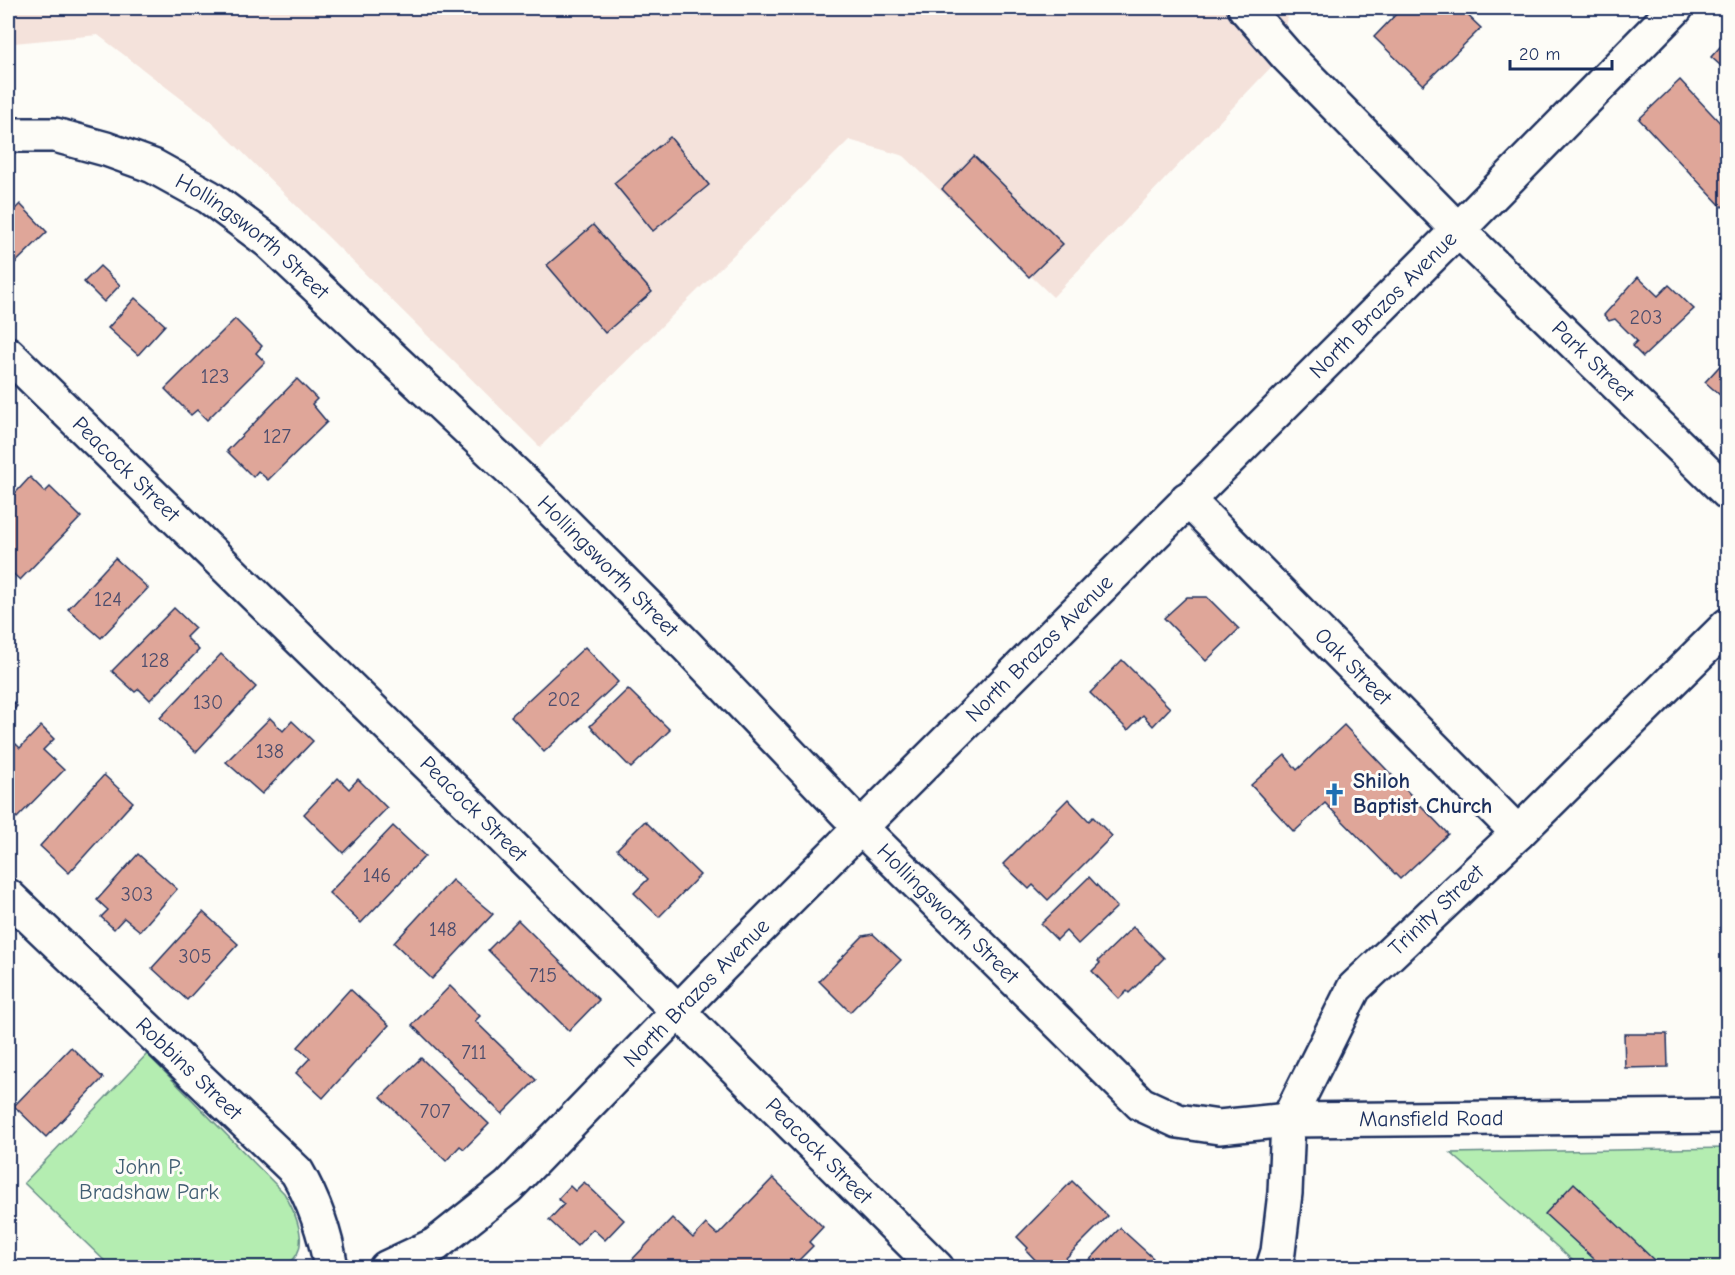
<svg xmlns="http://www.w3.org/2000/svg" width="1735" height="1275" viewBox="0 0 1735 1275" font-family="'Comic Neue',sans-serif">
  <rect width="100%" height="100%" fill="#fdfcf7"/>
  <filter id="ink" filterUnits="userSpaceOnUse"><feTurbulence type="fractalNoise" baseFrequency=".0167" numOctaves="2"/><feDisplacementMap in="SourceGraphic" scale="12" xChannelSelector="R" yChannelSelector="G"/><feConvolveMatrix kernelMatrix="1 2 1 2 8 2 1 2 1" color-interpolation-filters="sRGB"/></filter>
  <g filter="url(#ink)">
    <path fill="#f4e2db" d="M8,8H1290L1274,64L1053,297L904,156L849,140L540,447L213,123L98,35L14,43L8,46Z"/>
    <g fill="#b4edb1" stroke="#688e88" stroke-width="1.5">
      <path d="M147,1054L284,1193C298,1217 315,1257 278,1268L111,1267L24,1183Z"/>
      <path d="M1727,1148V1267H1580L1451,1153Z"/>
    </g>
    <g fill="#dfa699" stroke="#1b2f5e" stroke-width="1.5">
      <path d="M1402,8H1460L1481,28L1423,85L1374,37Z"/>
      <path d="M1728,38V72L1711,57Z"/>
      <path d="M1680,80L1725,128L1728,125V202L1722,207L1639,119Z"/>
      <path d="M670,137L709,185L653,231L614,183Z"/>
      <path d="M974,156L1063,244L1029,277L942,189Z"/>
      <path d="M20,204L47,232L8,270V216Z"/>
      <path d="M593,225L652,292L605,333L547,265Z"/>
      <path d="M100,266L120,285L104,302L84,282Z"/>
      <path d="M1638,277L1658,296L1669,285L1694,309L1643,357L1632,346L1637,341L1615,319L1609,321L1604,315Z"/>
      <path d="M135,298L165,325L138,355L108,328Z"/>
      <path d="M235,319L262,346L256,353L265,362L207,420L197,410L191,415L165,389Z"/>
      <path d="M1728,357V402L1705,382Z"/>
      <path d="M297,379L317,399L312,404L327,422L268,480L258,471L253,477L227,451Z"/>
      <path d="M30,477L45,492L50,487L81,517L20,580L8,569V501Z"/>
      <path d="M115,558L148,588L101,638L68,609Z"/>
      <path d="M1187,597H1207L1239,629L1206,661L1164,618Z"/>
      <path d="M174,608L195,628L186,637L199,650L150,700L139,689L135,692L112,671Z"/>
      <path d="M585,647L618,682L544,752L511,716Z"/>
      <path d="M221,654L256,687L196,752L160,718Z"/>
      <path d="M1122,660L1170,708L1153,726L1143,715L1128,730L1090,693Z"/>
      <path d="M628,689L670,730L631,768L590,726Z"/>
      <path d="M8,697L17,706L8,716Z"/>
      <path d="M270,718L283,731L292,721L313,741L262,794L226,762Z"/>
      <path d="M1344,725L1448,834L1400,879L1325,803L1294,832L1251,785L1285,755L1297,770Z"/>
      <path d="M41,726L54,739L43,750L64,770L17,818L8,808V752L16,744L20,748Z"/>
      <path d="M104,775L133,802L69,873L40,846Z"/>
      <path d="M338,778L349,789L358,779L387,808L343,853L304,814Z"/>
      <path d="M1068,799L1089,821L1093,817L1112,836L1048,900L1033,885L1029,889L1003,864Z"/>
      <path d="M645,821L700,875L659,917L634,893L648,879L617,849Z"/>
      <path d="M393,826L425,856L361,923L329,893Z"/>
      <path d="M138,854L177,889L140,931L124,918L114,929L101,917L108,910L97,900Z"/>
      <path d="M1089,877L1117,907L1078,944L1066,931L1057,940L1041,924Z"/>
      <path d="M452,880L493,914L432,979L394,943Z"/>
      <path d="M203,912L238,944L187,1000L152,968Z"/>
      <path d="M518,920L599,1000L569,1031L488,950Z"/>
      <path d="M1133,927L1164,958L1129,993L1127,991L1119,999L1092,971L1100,963L1098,961Z"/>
      <path d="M873,934L901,960L850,1012L819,981L863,936Z"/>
      <path d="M450,986L480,1016L475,1021L536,1080L502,1114L412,1025Z"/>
      <path d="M350,989L389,1025L323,1098L296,1073L310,1058L298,1047Z"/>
      <path d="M1624,1034H1667L1668,1067L1625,1068Z"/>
      <path d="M71,1047L103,1078L46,1137L14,1106Z"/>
      <path d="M421,1058L489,1124L464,1149L460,1146L446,1161L381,1097Z"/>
      <path d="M773,1178L823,1227L809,1242L813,1246L795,1264L791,1260L784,1268H624L672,1218L693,1238L706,1224L718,1235Z"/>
      <path d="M1072,1181L1108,1216L1056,1268H1043L1026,1250L1028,1248L1017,1237Z"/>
      <path d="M584,1182L624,1220L605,1240L593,1229L577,1246L549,1220L564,1204L558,1199L570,1186L575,1191Z"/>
      <path d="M1574,1183L1657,1263L1653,1268H1604L1545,1214Z"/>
      <path d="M1120,1228L1153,1258L1144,1268H1082Z"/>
    </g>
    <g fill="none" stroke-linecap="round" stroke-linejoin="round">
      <defs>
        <g id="minor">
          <path id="s1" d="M1245,8L1287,56L1458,230L1728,493"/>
          <path id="s2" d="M8,135H55L106,149L153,166L209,197L268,241L528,486L687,646L860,827L1141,1104L1178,1121L1219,1127L1288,1120L1728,1116"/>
          <path id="s3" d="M8,354L478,813L937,1268"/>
          <path id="s4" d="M1187,499L1518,833"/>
          <path id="s5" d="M8,896L297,1172C315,1203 325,1232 331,1268"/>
          <path id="s6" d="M386,1268L435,1245L508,1187L721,967L1458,230L1676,8"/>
          <path id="s7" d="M1273,1268L1278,1252L1285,1193L1288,1120L1354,988L1518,833L1728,625"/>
        </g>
      </defs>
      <use href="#minor" stroke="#1b2f5e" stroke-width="38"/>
      <use href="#minor" stroke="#fdfcf7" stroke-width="33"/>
    </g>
  </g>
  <defs>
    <symbol id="church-bare" viewBox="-9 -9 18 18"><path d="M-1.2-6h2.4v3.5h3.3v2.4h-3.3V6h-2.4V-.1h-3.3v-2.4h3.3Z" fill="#1f6fb2" stroke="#fdfcf7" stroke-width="2.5" paint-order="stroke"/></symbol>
  </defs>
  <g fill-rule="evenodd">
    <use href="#church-bare" x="1318" y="778" width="33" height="33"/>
  </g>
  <g text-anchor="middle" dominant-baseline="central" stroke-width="6" stroke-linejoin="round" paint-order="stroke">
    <g font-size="20" fill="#4c4d6d">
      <text x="1646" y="317">203</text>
      <text x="215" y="376">123</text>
      <text x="277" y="436">127</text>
      <text x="108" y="599">124</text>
      <text x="155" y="660">128</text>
      <text x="564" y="699">202</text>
      <text x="208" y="702">130</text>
      <text x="270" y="751">138</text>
      <text x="377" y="875">146</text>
      <text x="137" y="894">303</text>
      <text x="443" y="929">148</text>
      <text x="195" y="956">305</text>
      <text x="543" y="975">715</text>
      <text x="474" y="1052">711</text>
      <text x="435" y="1111">707</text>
    </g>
    <g font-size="22" fill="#1b2f5e" stroke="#fdfcf7">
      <text stroke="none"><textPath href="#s2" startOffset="272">Hollingsworth Street</textPath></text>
      <text stroke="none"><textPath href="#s6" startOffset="1390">North Brazos Avenue</textPath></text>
      <text stroke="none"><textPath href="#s1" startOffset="496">Park Street</textPath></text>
      <text stroke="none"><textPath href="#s3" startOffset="165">Peacock Street</textPath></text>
      <text stroke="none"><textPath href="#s2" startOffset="758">Hollingsworth Street</textPath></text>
      <text stroke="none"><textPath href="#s6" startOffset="904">North Brazos Avenue</textPath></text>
      <text stroke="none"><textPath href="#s4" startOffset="236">Oak Street</textPath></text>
      <text stroke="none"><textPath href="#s3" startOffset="651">Peacock Street</textPath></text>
      <text stroke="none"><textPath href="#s7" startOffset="410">Trinity Street</textPath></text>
      <text stroke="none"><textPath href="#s2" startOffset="1244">Hollingsworth Street</textPath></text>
      <text stroke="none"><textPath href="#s6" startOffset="418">North Brazos Avenue</textPath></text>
      <text stroke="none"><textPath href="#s5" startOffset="250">Robbins Street</textPath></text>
      <text stroke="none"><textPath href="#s2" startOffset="1810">Mansfield Road</textPath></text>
      <text stroke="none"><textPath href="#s3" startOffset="1137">Peacock Street</textPath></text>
    </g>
    <g font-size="22" font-weight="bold" fill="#1b2f5e" stroke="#fdfcf7" text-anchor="start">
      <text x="1353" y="781">Shiloh<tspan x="1353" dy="25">Baptist Church</tspan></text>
    </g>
    <g font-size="22" fill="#415e73" stroke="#fdfcf7">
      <text x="149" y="1167">John P.<tspan x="149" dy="25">Bradshaw Park</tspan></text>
    </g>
  </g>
  <rect width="1735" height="1275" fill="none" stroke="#fdfcf7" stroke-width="30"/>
  <rect x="15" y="15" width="1705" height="1245" fill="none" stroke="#1b2f5e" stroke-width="2" filter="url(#ink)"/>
  <path d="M1510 60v9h102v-9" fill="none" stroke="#1b2f5e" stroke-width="3"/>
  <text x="1519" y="60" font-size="18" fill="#1b2f5e" stroke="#fdfcf7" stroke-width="4.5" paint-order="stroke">20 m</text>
</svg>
